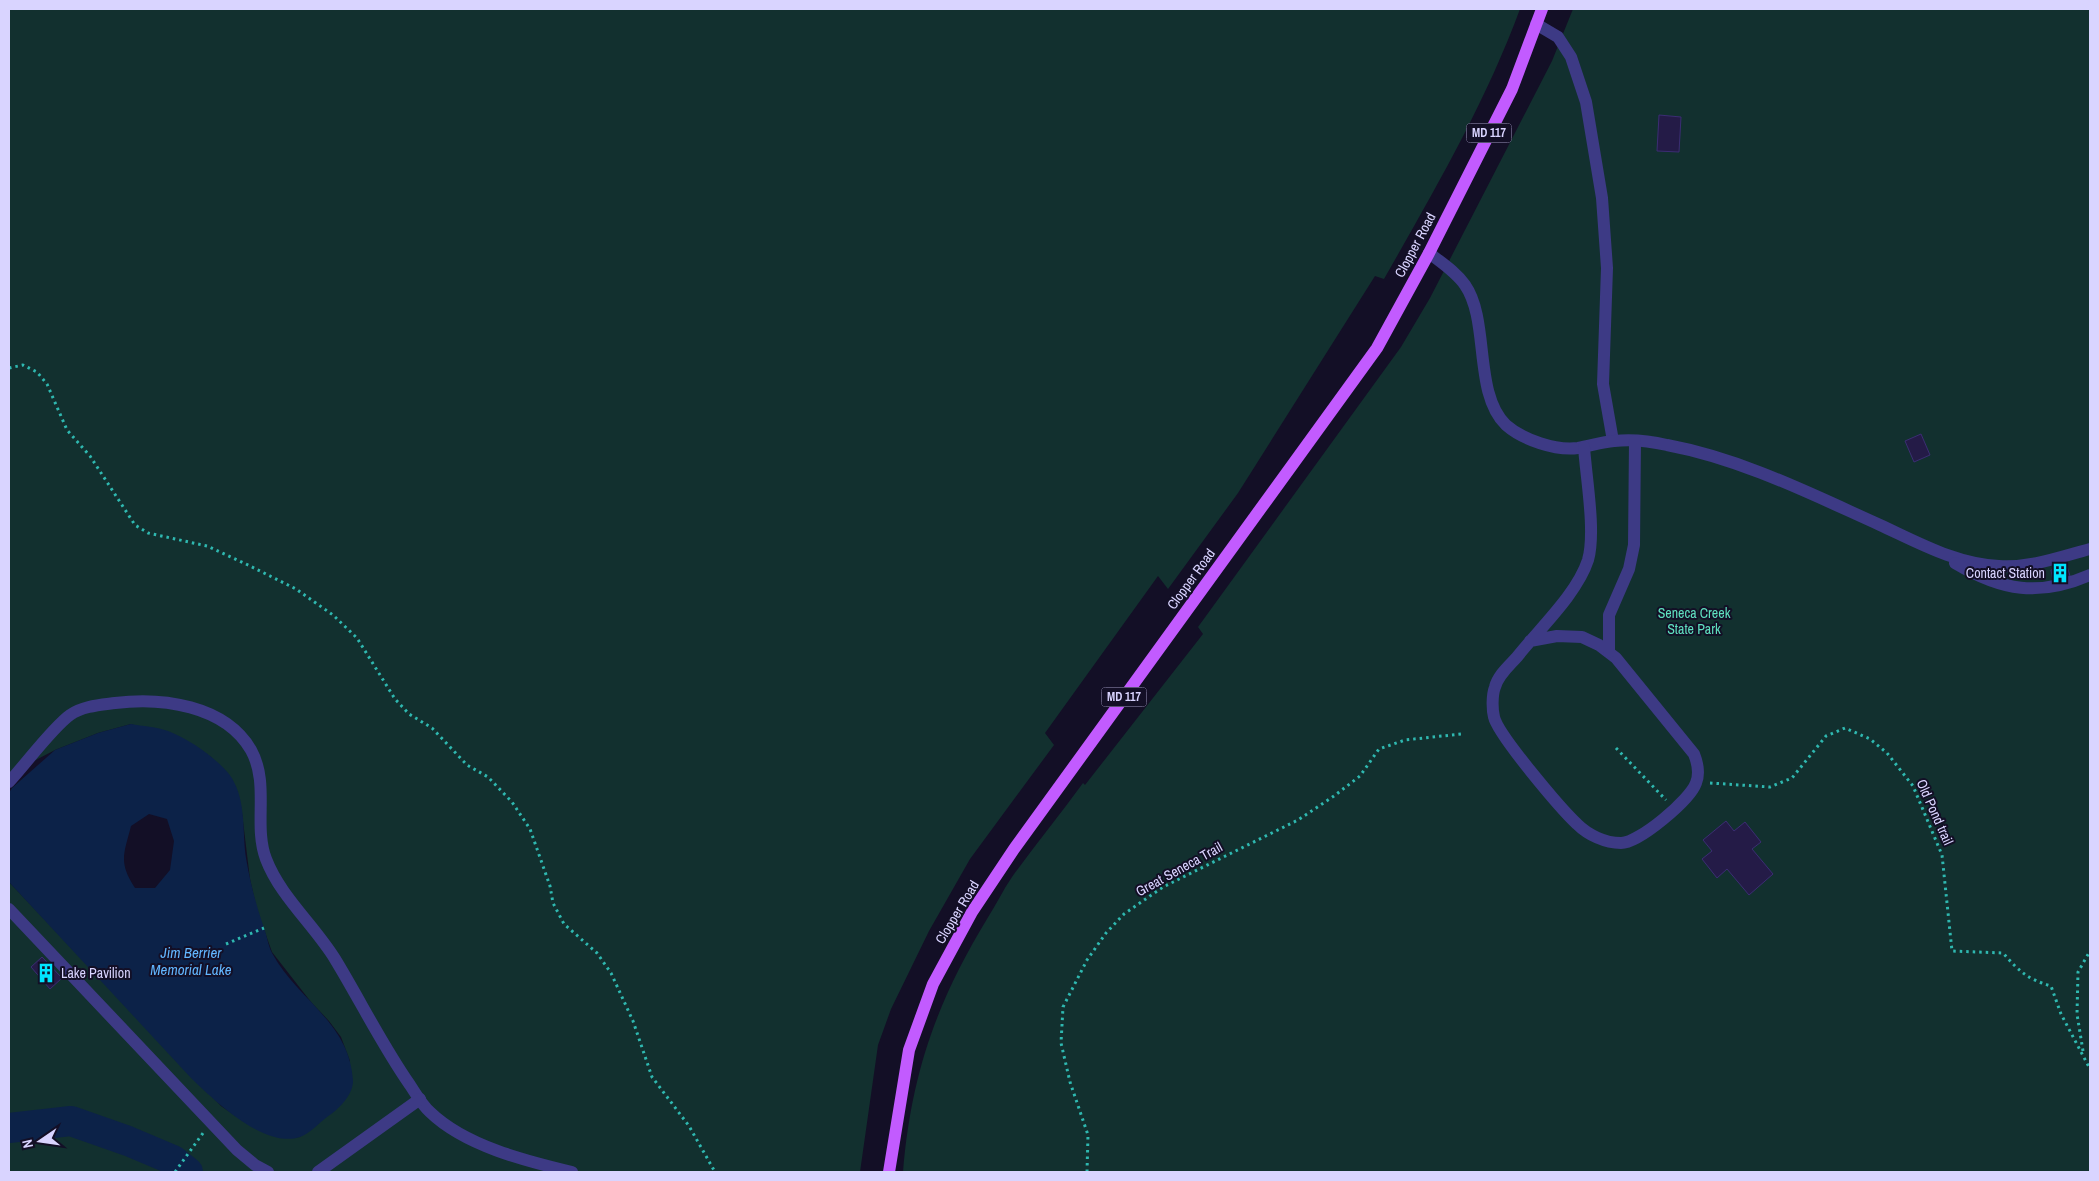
<svg xmlns="http://www.w3.org/2000/svg" width="2099" height="1181" viewBox="0 0 2099 1181" font-family="'Archivo Narrow',sans-serif">
  <rect width="100%" height="100%" fill="#130f26"/>
  <g fill="#12302f">
    <path d="M9,9H1520C1485,104 1434,191 1384,279L1375,276L1238,493L1168,589L1158,576L1045,733L1054,745L970,859L929,931L891,1009L878,1045L860,1172H9V882L221,1106C248,1124 266,1139 300,1137L350,1061L341,1037L329,1021L311,1002L272,952L257,910L250,879L242,813L229,775L211,757L193,745L131,724L98,733L55,750L9,774Z"/>
    <path d="M1573,9H2090V1172H903C911,1075 936,1003 987,919C996,905 1003,890 1012,877C1035,845 1060,815 1083,783L1085,785L1203,634L1198,627L1401,347L1430,298L1552,61Z"/>
  </g>
  <path fill="#0c2248" fill-rule="evenodd" d="M131,724C142,726 157,727 168,731C189,739 215,757 229,774C247,798 242,831 246,858C250,882 256,905 264,928C267,936 268,945 272,953C297,1000 350,1022 353,1081C353,1095 338,1110 327,1117C319,1123 309,1134 300,1137C264,1149 214,1100 191,1078L9,882V793L12,788L55,750L98,733ZM149,814L167,819L174,841L170,870L155,888H135C118,862 124,854 131,826Z"/>
  <g fill="none" stroke-linecap="round" stroke-linejoin="round">
    <path stroke="#0c2248" stroke-width="30" d="M9,1128L71,1121L128,1141L173,1160L188,1172"/>
  </g>
  <g fill="#241b47" stroke="#3b2d73">
    <path d="M1659,115L1681,117L1679,152L1657,151Z"/>
    <path d="M1921,434L1930,455L1914,462L1905,441Z"/>
    <path d="M2067,566L2070,576L2053,581L2051,570Z"/>
    <path d="M1726,821L1734,831L1745,822L1761,842L1752,849L1773,874L1749,895L1727,869L1717,878L1702,859L1712,851L1703,840Z"/>
    <path d="M42,957L62,978L50,989L31,967Z"/>
  </g>
  <g fill="none" stroke-linecap="round" stroke-linejoin="round">
    <g stroke="#2fb8b0" stroke-width="3" stroke-dasharray="2.5 4" stroke-linecap="butt">
      <path d="M9,368L23,365L37,372L47,384L67,430L90,456L135,525L148,533L207,546L246,564L296,589L333,615L357,638L395,699L409,714L432,728L467,765L488,777L512,802L530,829L550,886L553,903L564,924L597,953L611,973L633,1021L652,1077L689,1126L715,1172"/>
      <path d="M1616,748L1666,800"/>
      <path d="M1710,783L1770,787L1792,778L1826,736L1845,728L1870,739L1887,753L1913,786L1942,855L1952,951L2003,953C2019,971 2027,979 2051,986L2061,1014L2090,1069"/>
      <path d="M226,944L264,928"/>
      <path d="M2083,1051L2077,1014L2078,972L2090,951"/>
      <path d="M175,1172L203,1133"/>
      <path d="M1087,1172L1088,1135L1070,1082L1061,1043L1063,1007L1087,960L1106,933L1124,914L1163,887L1298,820L1334,796L1360,776L1379,749L1405,740L1461,734"/>
    </g>
    <g stroke="#3d3a85" stroke-width="12">
      <path d="M1536,24L1558,37L1571,57L1586,102L1602,198L1607,268L1603,384L1613,441"/>
      <path d="M1429,253C1442,263 1456,272 1465,285C1490,321 1473,393 1506,425C1523,440 1556,451 1578,448C1590,446 1602,442 1614,441C1631,439 1650,441 1667,445C1742,459 1811,494 1880,525C1919,543 1956,564 1999,566C2031,568 2060,557 2090,549"/>
      <path d="M1955,563C2002,591 2039,597 2090,575"/>
      <path d="M1530,641L1557,636L1582,637L1599,645L1616,658L1694,754C1698,764 1700,773 1696,783C1690,800 1639,843 1621,843C1605,843 1588,835 1577,824C1561,809 1498,735 1494,717C1492,709 1492,695 1495,687C1498,675 1509,666 1517,657C1539,629 1577,594 1588,560C1596,532 1586,477 1584,447"/>
      <path d="M1609,652V615L1629,569L1634,545L1635,441"/>
      <path d="M9,782C25,765 52,728 70,715C83,706 100,705 115,703C161,697 225,705 251,750C270,784 253,825 266,859C280,896 314,925 335,959C360,1000 382,1045 410,1085C416,1094 422,1105 430,1112C465,1146 526,1161 572,1172"/>
      <path d="M9,909L237,1150L255,1165L268,1172"/>
      <path d="M318,1172L420,1099"/>
    </g>
    <path stroke="#c25bff" stroke-width="12" d="M889,1172L909,1050L933,984L972,912L1014,849L1377,348L1429,253L1512,89L1542,9"/>
  </g>
  <defs>
    <symbol id="building-bare" viewBox="-9 -9 18 18"><path d="M-4-6H4V6H1V3H-1V6H-4ZM-2.5-4.3h1.7v1.8h-1.7ZM.8-4.3h1.7v1.8H.8ZM-2.5-1h1.7V.8h-1.7ZM.8-1h1.7V.8H.8Z" fill="#00e5ff" stroke="#130f26" stroke-width="2.5" paint-order="stroke"/></symbol>
  </defs>
  <g fill-rule="evenodd">
    <use href="#building-bare" x="2046" y="559" width="28" height="28"/>
    <use href="#building-bare" x="32" y="959" width="28" height="28"/>
  </g>
  <g text-anchor="middle" dominant-baseline="central" stroke-width="4" stroke-linejoin="round" paint-order="stroke">
    <g fill="#130f26" stroke="#9e99be" stroke-width="1">
      <rect x="1466.5" y="123.5" width="45" height="19" rx="4"/>
      <rect x="1101.5" y="687.5" width="45" height="19" rx="4"/>
    </g>
    <g font-size="12" font-weight="bold" fill="#d9d4ff">
      <text x="1489" y="133">MD 117</text>
      <text x="1124" y="697">MD 117</text>
    </g>
    <g font-size="14" fill="#d9d4ff" stroke="#130f26">
      <text transform="translate(1415 245) rotate(-62)">Clopper Road</text>
      <text transform="translate(1191 579) rotate(-54)">Clopper Road</text>
      <text transform="translate(1935 812) rotate(66)">Old Pond trail</text>
      <text transform="translate(1179 869) rotate(-29)">Great Seneca Trail</text>
      <text transform="translate(957 912) rotate(-59)">Clopper Road</text>
    </g>
    <g font-size="14" fill="#d9d4ff" stroke="#130f26" text-anchor="end">
      <text x="2045" y="573">Contact Station</text>
      <text x="61" y="973" text-anchor="start">Lake Pavilion</text>
    </g>
    <g font-size="14" fill="#5fe0c0" stroke="#130f26">
      <text x="1694" y="613">Seneca Creek<tspan x="1694" dy="16">State Park</tspan></text>
    </g>
    <g font-size="15" font-style="italic" fill="#62b6ff" stroke="#130f26">
      <text x="191" y="952">Jim Berrier<tspan x="191" dy="17">Memorial Lake</tspan></text>
    </g>
  </g>
  <rect width="2099" height="1181" fill="none" stroke="#d9d4ff" stroke-width="20"/>
  <g transform="translate(40 1141) rotate(257)" stroke="#130f26" stroke-width="4" paint-order="stroke">
  <path d="M0-4L9 19L0 12L-9 19Z" fill="#d9d4ff"/>
  <text y="-8" font-size="14" font-weight="bold" text-anchor="middle" fill="#d9d4ff">N</text>
  </g>
</svg>
